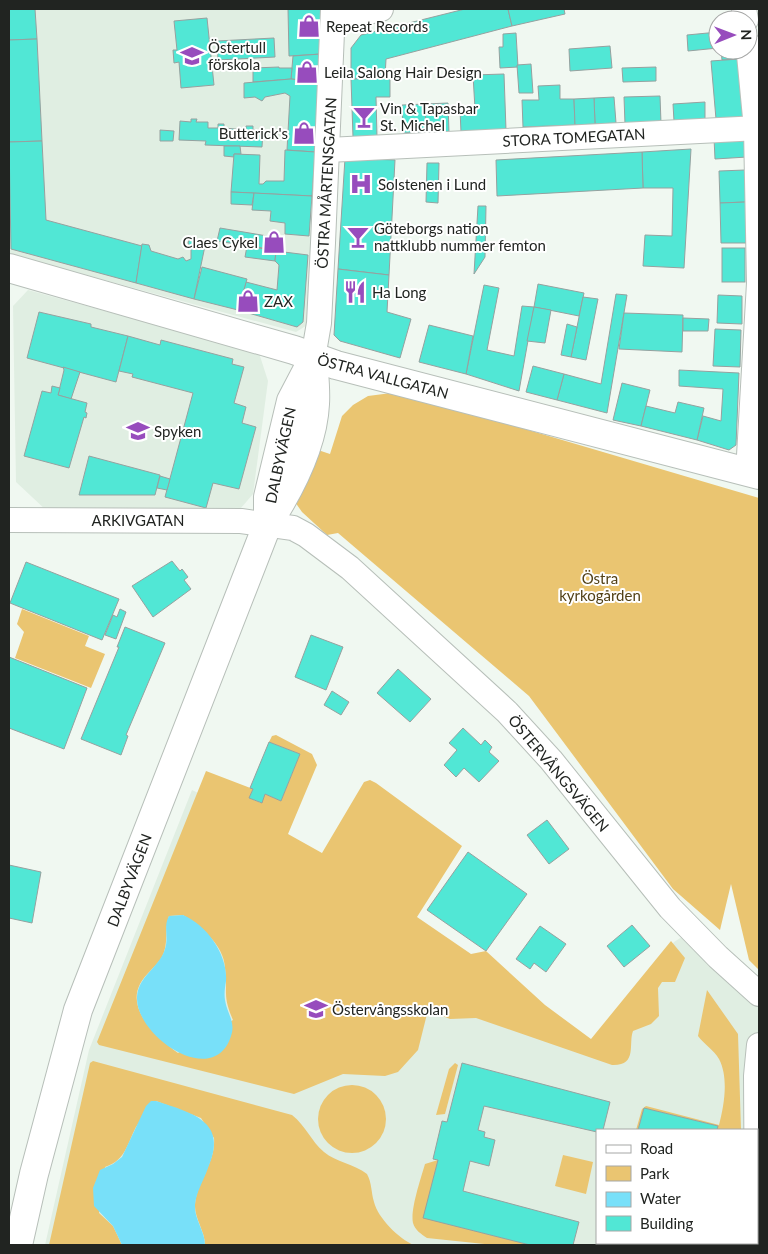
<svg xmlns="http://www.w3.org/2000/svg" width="768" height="1254" viewBox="0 0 768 1254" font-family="Lato,sans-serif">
  <rect width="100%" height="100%" fill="#f0f8f1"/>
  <g fill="#e0eee2">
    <path d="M9,9H327L309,324L296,332L9,254Z"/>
    <path d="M28,290L259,353L268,381L253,494L235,515L47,511L16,482L13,306Z"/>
    <path d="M192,790L287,836L592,1042L674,942L691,931L759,994L757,1130H597V1243H756V1245H45L89,1050Z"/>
  </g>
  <g fill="#eac571" fill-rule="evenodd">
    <path d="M399,392L759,498V970L749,960L731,884L720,930L673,889L529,696L338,533L327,535L302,512L295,502L315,449L330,454L342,416L353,405L368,396Z"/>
    <path d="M22,609L89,636L85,646L105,654L91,688L15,658L24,632L17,624Z"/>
    <path d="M276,735L312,754L317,765L288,834L322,853L364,782L370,780L376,783L462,846L417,917L471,954L486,951L545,1005L591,1039L671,941L685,958L675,982H662L658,988L659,1016L651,1024L633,1031C628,1044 638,1066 612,1065L476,1018L450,1019L428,1010L418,1050L398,1072L385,1076L343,1074L294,1094L99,1045L97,1042L206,771L253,789L249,798L261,803L265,794L281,801L300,754L269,742L272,736ZM183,915C200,927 224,944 225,968C228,992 222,995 233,1020L178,1053C159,1039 126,1011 140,984C145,974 156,967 162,957C169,944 164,930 169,916Z"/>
    <path d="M707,990L738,1034L741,1130H717L718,1126L644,1108L638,1130H636L642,1109L646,1106L719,1125C724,1106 729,1078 719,1059C714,1050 704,1044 698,1036Z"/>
    <path d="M93,1061L292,1115C306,1126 311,1141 324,1152C336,1162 354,1164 367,1174C372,1183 371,1192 374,1202C378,1218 399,1239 414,1245H205C205,1231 194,1218 195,1204C197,1181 216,1162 214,1138L201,1118L156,1101C149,1109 142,1118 136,1127C127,1144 126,1160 105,1167L99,1213L113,1226L122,1245H49L90,1063Z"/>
    <path d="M455,1063L458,1065L445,1114L436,1115L449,1069Z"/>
    <circle cx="352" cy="1119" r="34"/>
    <path d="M563,1155L593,1162L586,1194L555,1186Z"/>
    <path d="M438,1160L424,1218L530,1245H494L427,1238C421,1234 415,1230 413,1223C410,1210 421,1178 425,1164Z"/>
  </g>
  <g fill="#78e0f9">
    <path d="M183,915C207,925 228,955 226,981C225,987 224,994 225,1000C227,1014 236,1022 231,1036C214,1090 135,1036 137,997C138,976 159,968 165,949C169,937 163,926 169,916Z"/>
    <path d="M151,1101H156C192,1113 229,1121 208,1168C204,1180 196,1192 195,1205C194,1219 205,1231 205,1245H122L113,1226L94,1206L93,1188L100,1170L113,1164L122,1157L146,1106Z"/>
  </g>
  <g fill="#51e7d5" stroke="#96a19f">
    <path d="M9,9H35L37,39L9,40Z"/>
    <path d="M288,9H321V54L289,56Z"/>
    <path d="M465,9H508L512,26L386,59L385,78L351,79V48L361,35Z"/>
    <path d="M508,9H564L565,14L512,26Z"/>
    <path d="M207,18L214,85L181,88L179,62L174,63L173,50H177L174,21Z"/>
    <path d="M718,32V48L688,51L687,35Z"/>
    <path d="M516,33L518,67L500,68L499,47H503V34Z"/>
    <path d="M274,38L275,57L218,60L217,41Z"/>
    <path d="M37,39L42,141L9,142V40Z"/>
    <path d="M610,46L612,68L570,71L569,49Z"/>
    <path d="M721,50H738L739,59L722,60Z"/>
    <path d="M321,54L319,82L291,79L293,56Z"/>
    <path d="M739,59L743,117L716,119L711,61Z"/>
    <path d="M531,64L533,93H519L517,65Z"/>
    <path d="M279,67V68H292L291,79L253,82V68Z"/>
    <path d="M656,67V81L623,82L622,68Z"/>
    <path d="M504,74L506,130L461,132L460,110L475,109L473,75Z"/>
    <path d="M390,78V97H376L377,137H353L351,79Z"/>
    <path d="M291,79L319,82L315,152L287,150L290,96L285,93L265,97L262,101L255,97L244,98V83Z"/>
    <path d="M560,85V99H574L575,125L523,127L522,100H539L538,86Z"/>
    <path d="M660,96L661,123L625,124L624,97Z"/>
    <path d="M614,97L616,123L595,124L594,98Z"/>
    <path d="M594,98L595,124L575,125L574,99Z"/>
    <path d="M705,102V119L674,121L673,104Z"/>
    <path d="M448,103L449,132H426L425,104Z"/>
    <path d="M425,104L426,132L403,133L402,105Z"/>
    <path d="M191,119H197L196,122H208V128H218V124H224V128L246,130V126H253V130H263L262,147L205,145L206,141L179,140L180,121L191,122Z"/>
    <path d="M160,130L174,131L173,141H160Z"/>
    <path d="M746,137L747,157L715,159L714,138Z"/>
    <path d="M42,141L46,220L142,246L136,283L11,249L9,142Z"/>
    <path d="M224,146H240L241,154H234V157L224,156Z"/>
    <path d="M691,149L684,268L643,266L645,235L672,236L673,188H643L642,152Z"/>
    <path d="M285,150L315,152L312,196L231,192L234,154L260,155L259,184H263L266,181H284Z"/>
    <path d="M642,152L643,188L497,196L496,160Z"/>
    <path d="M345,158L395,160L389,275L338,269Z"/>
    <path d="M427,163H439L438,203L426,202Z"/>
    <path d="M745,170L746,202L720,203L719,171Z"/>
    <path d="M231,192L254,193L252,205L231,204Z"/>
    <path d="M254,193L312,196L309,236L285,234V223L270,221L271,211L252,210Z"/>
    <path d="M746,202V243H721L720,203Z"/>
    <path d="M478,206H486L485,257L474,274Z"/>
    <path d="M220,228L279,238L284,241L283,251L217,241Z"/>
    <path d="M190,238L206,241L194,299L136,283L142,244L149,245L151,251L178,259L183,257L186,261L191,259V248L188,243Z"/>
    <path d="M247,246L276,251L275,261L245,257Z"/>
    <rect x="722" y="248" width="23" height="34"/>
    <path d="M276,251L308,255L303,322L297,327L238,310L246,282L277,290L279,265L275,261Z"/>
    <path d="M202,267L247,279L238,310L194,299Z"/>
    <path d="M338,269L389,275L387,312L411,319L400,358L340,341L334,335Z"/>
    <path d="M538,284L584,293L579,316L534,307Z"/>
    <path d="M484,285L499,288L487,350L514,356L522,306L534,307L519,391L466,374Z"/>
    <path d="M616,294L627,295L607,413L557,400L564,374L601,384Z"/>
    <path d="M718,295L742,296V324L717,323Z"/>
    <path d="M583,297L598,299L586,360L571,357Z"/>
    <path d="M534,307L551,310L545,343L527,341Z"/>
    <path d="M39,312L91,324V327L128,336L116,382L27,358Z"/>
    <path d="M624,313L683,315L682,352L619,349Z"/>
    <path d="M683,318L709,319L708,331H683Z"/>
    <path d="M567,324L577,327L571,357L561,355Z"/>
    <path d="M429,325L473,336L466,374L419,362Z"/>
    <path d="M715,329L741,330L740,367L713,366Z"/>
    <path d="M128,336L160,345L161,340L233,359L232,364L244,367L234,403L246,407L242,423L256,427L239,489L213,483L206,508L165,497L193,393L132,377L133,374L119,371Z"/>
    <path d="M533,366L564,374L557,400L526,392Z"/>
    <path d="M63,367L80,372L71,399L58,395L64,370Z"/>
    <path d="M679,370L739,373L736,445L729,450L697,440L703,416L721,421L723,389L679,386Z"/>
    <path d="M622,383L650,390L641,426L613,420Z"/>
    <path d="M52,386L60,388L58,395L87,403L85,412L87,413L86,418L84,417L69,468L24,456L42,391L51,393Z"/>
    <path d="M678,402L704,408L697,440L641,426L646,406L675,413Z"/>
    <path d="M89,456L160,475L155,495H79Z"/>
    <path d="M160,476L170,479L167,490L157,488Z"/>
    <path d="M172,561L180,571L182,569L188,577L184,580L191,589L153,617L132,586Z"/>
    <path d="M26,562L119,599L102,640L10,603Z"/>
    <path d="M120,609L126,612L116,639L105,635L113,615L117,617Z"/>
    <path d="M125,627L165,643L126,735L128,736L121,755L81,739L119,647H117Z"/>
    <path d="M311,635L343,647L326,690L295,677Z"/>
    <path d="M9,657L87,688L64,749L9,728Z"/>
    <path d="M398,669L431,699L410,722L377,693Z"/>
    <path d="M332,691L349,702L341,715L324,705Z"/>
    <path d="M463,728L481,745L485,740L492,747L489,752L499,761L479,782L464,768L456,777L444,765L457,750L449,743Z"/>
    <path d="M269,742L300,754L281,801L265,794L262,803L249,798L253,789L250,788Z"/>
    <path d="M547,820L569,849L549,864L527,835Z"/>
    <path d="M468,852L527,894L486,951L427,910Z"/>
    <path d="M9,865L41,872L32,923L9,918Z"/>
    <path d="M632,925L650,946L624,967L607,946Z"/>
    <path d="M540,926L566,944L546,972L534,963L530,969L516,959Z"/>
    <path d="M462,1063L610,1102L603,1130L597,1132L484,1106L478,1130L485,1132L484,1137L495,1140L489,1166L470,1161L463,1191L579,1222L573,1245H530L423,1218L438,1160L433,1159L442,1121L447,1122Z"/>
    <path d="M644,1108L718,1126L717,1130H638Z"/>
    <path d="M610,1243H684L683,1245H609Z"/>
  </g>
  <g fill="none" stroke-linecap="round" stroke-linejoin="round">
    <defs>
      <g id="street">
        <path d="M744,9L746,20"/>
        <path d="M333,20L381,9"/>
        <path d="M748,44L756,128L759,282"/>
        <path d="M328,150L759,128"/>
        <path d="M313,358L319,323L323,243L333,9"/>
        <path d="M748,473L759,283"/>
        <path d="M9,520L241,521L293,528L306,535L350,568L507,712L551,760L670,908L718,957L759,994"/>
        <path d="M757,1236L756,1076L759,1045"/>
      </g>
      <g id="secondary">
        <path d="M9,268L294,350L336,365L759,475"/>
        <path d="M268,513V497L291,401L313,359"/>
        <path d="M18,1245L34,1174L78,1010L268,523C290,489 313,446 315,404C316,389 314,373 313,358"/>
      </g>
    </defs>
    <use href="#street" stroke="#b7bfb9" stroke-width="26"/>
    <use href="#secondary" stroke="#b7bfb9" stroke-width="30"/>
    <use href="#street" stroke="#fff" stroke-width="24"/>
    <use href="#secondary" stroke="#fff" stroke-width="28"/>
  </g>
  <defs>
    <symbol id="shop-bare" viewBox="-9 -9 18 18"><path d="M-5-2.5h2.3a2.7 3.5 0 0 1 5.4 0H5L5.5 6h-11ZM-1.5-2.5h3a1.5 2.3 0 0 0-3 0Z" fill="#974cbd" stroke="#fff" stroke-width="2.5" paint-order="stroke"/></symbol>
    <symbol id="school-bare" viewBox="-9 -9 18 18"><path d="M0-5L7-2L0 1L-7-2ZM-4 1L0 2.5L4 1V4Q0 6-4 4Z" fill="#974cbd" stroke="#fff" stroke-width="2.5" paint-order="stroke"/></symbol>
    <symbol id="bar-bare" viewBox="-9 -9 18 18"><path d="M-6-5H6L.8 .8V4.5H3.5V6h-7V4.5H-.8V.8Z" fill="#974cbd" stroke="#fff" stroke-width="2.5" paint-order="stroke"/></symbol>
    <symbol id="hospital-bare" viewBox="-9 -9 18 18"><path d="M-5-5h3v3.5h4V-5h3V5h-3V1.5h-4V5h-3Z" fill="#974cbd" stroke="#fff" stroke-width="2.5" paint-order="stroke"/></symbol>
    <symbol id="restaurant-bare" viewBox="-9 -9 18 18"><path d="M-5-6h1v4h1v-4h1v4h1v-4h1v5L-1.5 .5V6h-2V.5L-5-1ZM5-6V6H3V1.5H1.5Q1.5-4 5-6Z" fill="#974cbd" stroke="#fff" stroke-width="2.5" paint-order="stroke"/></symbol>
  </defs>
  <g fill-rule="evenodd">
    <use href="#shop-bare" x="293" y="10" width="32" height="32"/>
    <use href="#school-bare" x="176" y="40" width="32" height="32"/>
    <use href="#shop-bare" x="291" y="56" width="32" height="32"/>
    <use href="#bar-bare" x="348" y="101" width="32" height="32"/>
    <use href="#shop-bare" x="288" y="117" width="32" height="32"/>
    <use href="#hospital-bare" x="345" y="168" width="32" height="32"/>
    <use href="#bar-bare" x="342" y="221" width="32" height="32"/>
    <use href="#shop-bare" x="258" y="226" width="32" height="32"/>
    <use href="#restaurant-bare" x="339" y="276" width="32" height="32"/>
    <use href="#shop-bare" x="232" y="285" width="32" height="32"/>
    <use href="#school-bare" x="122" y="415" width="32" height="32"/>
    <use href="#school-bare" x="300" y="993" width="32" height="32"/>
  </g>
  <g text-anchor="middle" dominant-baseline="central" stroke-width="4" stroke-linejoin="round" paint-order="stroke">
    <g font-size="15" fill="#212421" stroke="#fff" text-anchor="start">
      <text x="326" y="26">Repeat Records</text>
      <text x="208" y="47">Östertull<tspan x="208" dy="17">förskola</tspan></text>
      <text x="324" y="72">Leila Salong Hair Design</text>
      <text x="380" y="108">Vin &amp; Tapasbar<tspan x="380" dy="17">St. Michel</tspan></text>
      <text x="288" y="133" text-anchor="end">Butterick's</text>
      <text x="378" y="184">Solstenen i Lund</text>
      <text x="374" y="228">Göteborgs nation<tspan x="374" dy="17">nattklubb nummer femton</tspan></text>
      <text x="258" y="242" text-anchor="end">Claes Cykel</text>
      <text x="372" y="292">Ha Long</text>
      <text x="264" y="301">ZAX</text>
      <text x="154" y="431">Spyken</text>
      <text x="332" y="1009">Östervångsskolan</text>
    </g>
    <g font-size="15" fill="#212421" stroke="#fff">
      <text transform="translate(574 137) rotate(-3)">STORA TOMEGATAN</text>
      <text transform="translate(326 183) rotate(-87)">ÖSTRA MÅRTENSGATAN</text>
      <text transform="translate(383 376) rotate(15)">ÖSTRA VALLGATAN</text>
      <text transform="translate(280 455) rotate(-78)">DALBYVÄGEN</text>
      <text x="138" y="520">ARKIVGATAN</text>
      <text transform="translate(559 773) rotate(50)">ÖSTERVÅNGSVÄGEN</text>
      <text transform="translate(129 880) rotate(-69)">DALBYVÄGEN</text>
    </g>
    <g font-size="15" fill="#524117" stroke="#fff">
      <text x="600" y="578">Östra<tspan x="600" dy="17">kyrkogården</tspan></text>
    </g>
  </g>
  <rect width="768" height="1254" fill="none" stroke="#212421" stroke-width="20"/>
  <rect x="596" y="1129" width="162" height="115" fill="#ffffff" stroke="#a6a7a6"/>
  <rect x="606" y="1145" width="25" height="8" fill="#ffffff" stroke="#a6a7a6"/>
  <text x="640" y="1154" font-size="15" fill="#212421">Road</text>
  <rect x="606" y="1166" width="25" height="15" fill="#eac571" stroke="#a6a7a6"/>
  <text x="640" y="1179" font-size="15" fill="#212421">Park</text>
  <rect x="606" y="1192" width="25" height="15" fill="#78e0f9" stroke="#a6a7a6"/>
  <text x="640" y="1204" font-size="15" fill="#212421">Water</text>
  <rect x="606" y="1216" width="25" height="15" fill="#51e7d5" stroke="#a6a7a6"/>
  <text x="640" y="1229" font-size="15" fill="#212421">Building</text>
  <g transform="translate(733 35) rotate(89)"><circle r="24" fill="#ffffff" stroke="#a6a7a6"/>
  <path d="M0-4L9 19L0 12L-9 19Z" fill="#974cbd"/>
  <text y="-8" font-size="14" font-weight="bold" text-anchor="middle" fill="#212421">N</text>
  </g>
</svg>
